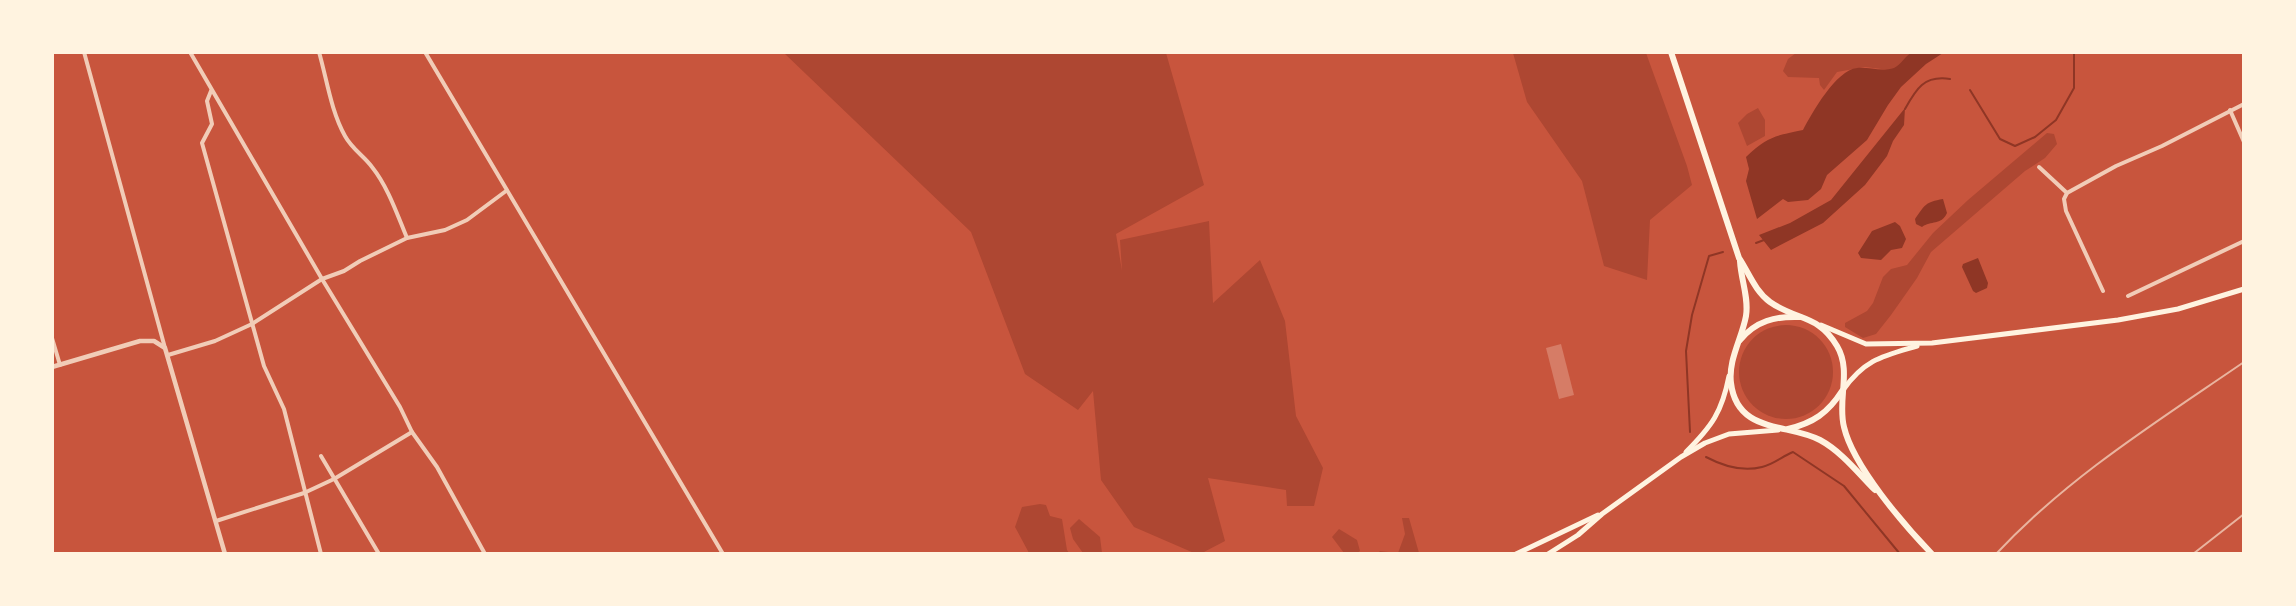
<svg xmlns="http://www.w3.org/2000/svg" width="2296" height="606" viewBox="0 0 2296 606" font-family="'PT Sans Narrow',sans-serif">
  <rect width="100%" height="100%" fill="#c8553d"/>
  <g fill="#ae4732">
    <path d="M784,53H1166L1204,185L1116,234L1122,271L1120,240L1209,221L1213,303L1260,260L1285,321L1296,416L1323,468L1314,506H1287L1286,490L1208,478L1225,541L1202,553H1194L1134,527L1101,480L1093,391L1078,410L1025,374L971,232Z"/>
    <path d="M1513,53H1646L1687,166L1692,185L1650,220L1647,280L1604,266L1582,181L1527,102Z"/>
    <path d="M1796,53H1915L1898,71L1865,67L1837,72L1824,90L1820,85L1819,78L1788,77L1783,71L1788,59Z"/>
    <path d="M1758,108L1765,120V136L1747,146L1738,123L1747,114Z"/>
    <path d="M2047,133L2054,134L2057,144L2045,158L2025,171L1931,252L1917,278L1891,315L1876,334L1863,338L1845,327V323L1867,311L1873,303L1883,277L1891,269L1907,265L1933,233L1968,200Z"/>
    <circle cx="1786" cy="372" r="47"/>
    <path d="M1040,504L1046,505L1050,516L1062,519L1067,550L1069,553H1029L1015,527L1022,507Z"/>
    <path d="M1402,518H1409L1419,553H1381L1379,551L1398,553L1405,534Z"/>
    <path d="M1079,519L1100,537L1102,553H1083L1073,539L1070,528Z"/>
    <path d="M1339,529L1357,540L1360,551L1357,553H1344L1332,537Z"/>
  </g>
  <g fill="#8f3625">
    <path d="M1911,53H1943L1926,64L1901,87L1888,105L1867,140L1827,175L1821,189L1808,200L1788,202L1783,199L1757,219L1746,181L1749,169L1746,157C1768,136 1775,136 1803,130C1812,113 1836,70 1857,68C1870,67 1881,72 1894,68C1901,65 1905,56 1911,53Z"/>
    <path d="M1905,108L1904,125L1893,141L1887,156L1865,185L1823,223L1771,250L1759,235L1790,223L1831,200Z"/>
    <path d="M1943,199L1947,213C1941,226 1931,220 1922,227L1916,224L1915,219C1925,205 1925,202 1943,199Z"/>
    <path d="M1895,222L1900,226L1906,239L1902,248L1891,250L1881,260L1861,258L1858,253L1872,231Z"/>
    <path d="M1978,258L1988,283L1987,288L1976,293L1973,291L1962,267L1963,264Z"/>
  </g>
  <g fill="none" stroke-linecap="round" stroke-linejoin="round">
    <g stroke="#8f3625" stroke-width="2">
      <path d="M1970,90L2000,139L2015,146L2035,137L2056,120L2074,88V52"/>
      <path d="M1905,109C1916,89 1924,75 1950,79"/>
      <path d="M1756,243L1764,240"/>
      <path d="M1690,432L1686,351L1692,315L1709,256L1723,252"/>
      <path d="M1706,457C1723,466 1743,472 1762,467C1772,465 1783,456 1793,452L1844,486L1900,554"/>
    </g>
  </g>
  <path fill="#d67c66" d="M1561,344L1574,395L1559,399L1546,348Z"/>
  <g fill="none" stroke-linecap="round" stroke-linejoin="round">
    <g stroke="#f1ccb7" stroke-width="4">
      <path d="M84,52L165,348"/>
      <path d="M190,52L322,279L400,407L412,432L437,467L485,554"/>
      <path d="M319,52C327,80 331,111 345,136C352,149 364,156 372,167C388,187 397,214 407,238"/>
      <path d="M425,52L723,554"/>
      <path d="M211,91L207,101L212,124L202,143L264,366L284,409L321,554"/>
      <path d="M2230,110L2244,142"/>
      <path d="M2039,167L2067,193"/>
      <path d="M2103,291L2066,211L2064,199L2067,193L2116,166L2162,146L2244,104"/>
      <path d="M2128,296L2244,241"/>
      <path d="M52,338L60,365"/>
      <path d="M168,355L215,341L252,324L322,279L344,271L360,261L407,238L445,230L467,220L506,191"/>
      <path d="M321,456L379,554"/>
      <path d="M216,521L304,493L334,479L412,432"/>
    </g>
    <path stroke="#f1ccb7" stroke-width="4.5" d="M52,367L140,341H154L165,348L225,554"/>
    <g stroke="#fff3e0" stroke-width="5">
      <path d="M1821,325L1866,344L1932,343L2118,320L2178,309L2244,289"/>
      <path d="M1843,390C1865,359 1883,356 1917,346"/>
      <path d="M1686,452C1712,426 1722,412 1729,376"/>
      <path d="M1516,554L1598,515"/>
      <path d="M1548,554L1578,535L1602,514L1681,457L1705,443L1729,434L1778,430"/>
    </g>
    <g stroke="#fff3e0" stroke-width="6">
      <path d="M1671,52L1739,258C1749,273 1755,291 1770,302C1797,321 1818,314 1837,346C1852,371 1837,400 1844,427C1853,466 1904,525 1932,554"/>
      <path d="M1740,261C1741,280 1749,298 1746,316C1742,338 1728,360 1731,383C1737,434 1788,423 1820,440C1842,452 1858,473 1875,490"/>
      <path d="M1740,340C1756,321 1775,316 1800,317"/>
      <path d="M1788,429C1813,423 1828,413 1842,391"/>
    </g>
    <g stroke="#e9b49f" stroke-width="2">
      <path d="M1996,554C2068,477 2158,421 2244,362"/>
      <path d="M2193,554L2244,514"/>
    </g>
  </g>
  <rect width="2296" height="606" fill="none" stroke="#fff3e0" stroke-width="108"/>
</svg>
